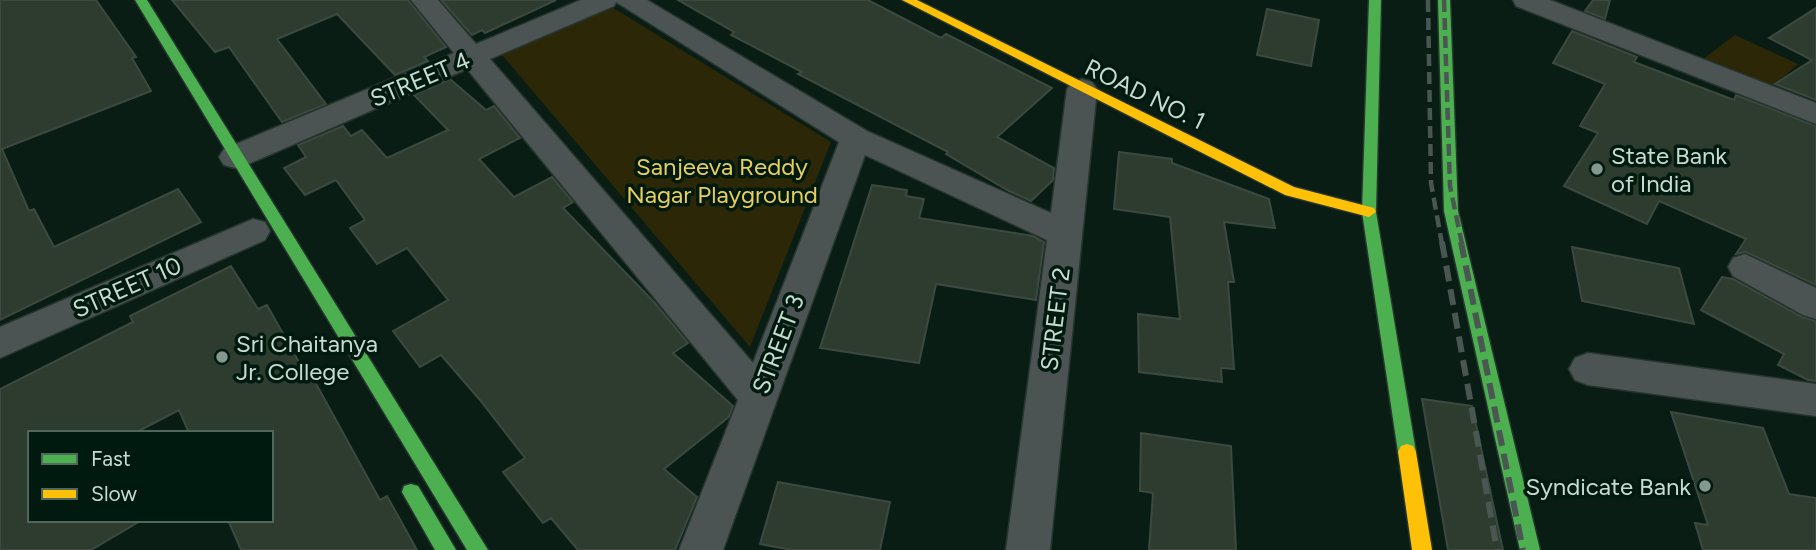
<svg xmlns="http://www.w3.org/2000/svg" width="1816" height="550" viewBox="0 0 1816 550" font-family="Figtree,sans-serif">
  <rect width="100%" height="100%" fill="#091d15"/>
  <g fill="#2c2707">
    <path d="M612,7L831,142L750,347L502,55Z"/>
    <path d="M1735,35L1798,64L1766,92L1702,60Z"/>
  </g>
  <g fill="#2e3c2f" stroke="#3c4940" stroke-width="2">
    <path d="M0,0H96L136,57L132,58L151,91L2,149L29,211L34,209L54,247L178,189L201,222L0,320Z"/>
    <path d="M172,0H408L446,47L424,57L428,61L395,75L337,14L277,39L326,104L282,122L229,47L215,52Z"/>
    <path d="M441,0H556L485,33L482,30L472,35Z"/>
    <path d="M678,0H868L941,38L946,34L1052,88L997,137L1054,168L1053,180L1031,201L1009,191L946,154L948,152L798,74L802,72L731,35L734,32Z"/>
    <path d="M1593,0H1610L1605,19L1585,11Z"/>
    <path d="M1816,8V100L1775,84L1812,60L1769,38Z"/>
    <path d="M1267,9L1319,20L1311,66L1257,55Z"/>
    <path d="M1572,31L1637,57L1634,62L1734,100L1736,95L1816,126V285L1746,252L1736,254L1746,239L1659,201L1647,224L1564,186L1598,133L1580,126L1605,84L1553,63Z"/>
    <path d="M450,79L486,110L494,106L520,138L479,159L514,197L552,177L573,202L563,208L654,302L688,343L673,353L733,406L729,417L664,469L697,497L675,550H578L551,518L543,523L503,472L525,458L480,400L441,355L420,367L393,331L448,300L407,248L377,264L350,228L365,220L336,180L305,195L284,168L306,157L298,145L343,126L351,136L362,130L387,158L448,130L414,95Z"/>
    <path d="M1119,152L1172,159V163L1269,199L1275,228L1224,222L1234,282H1228L1234,369L1221,368L1222,382L1139,372L1138,314L1180,319L1170,217L1114,209Z"/>
    <path d="M872,185L907,190L906,196L924,199L919,218L1033,236L1044,242L1036,300L936,284L919,363L820,348Z"/>
    <path d="M1572,247L1679,268L1694,324L1582,301Z"/>
    <path d="M231,266L258,309L267,305L304,371L308,369L380,500L387,496L417,550H241L228,520H271V433H189L179,410L135,433H30V520H142L91,550H0V389L133,322L130,316Z"/>
    <path d="M1722,277L1733,279L1802,317L1816,321V381L1808,380L1778,365L1784,354L1701,310Z"/>
    <path d="M1422,399L1472,406L1503,550H1448Z"/>
    <path d="M1671,412L1763,428L1789,494L1816,498V550H1703L1695,523L1708,525Z"/>
    <path d="M1141,433L1231,446L1236,550H1149L1153,493L1140,491Z"/>
    <path d="M778,482L890,502L880,550H792L760,544Z"/>
  </g>
  <g fill="none" stroke-linecap="round" stroke-linejoin="round">
    <defs>
      <g id="street">
        <path d="M411,0H438L476,44L581,0H647L867,131L1051,213L1067,89L1072,82L1082,79L1092,82L1097,89L1050,550H1006L1047,240L865,155L723,550H679L738,400L467,69L246,165L235,168L224,165L219,157L224,149L454,53ZM616,2L839,142L753,363L490,59L614,6Z"/>
        <path d="M1513,0H1550L1816,103V124L1516,6Z"/>
        <path d="M253,219L265,222L270,231L265,240L0,358V327Z"/>
        <path d="M1745,254L1816,288V319L1803,315L1733,276L1728,267L1733,258Z"/>
        <path d="M1588,353L1816,384V416L1588,385L1575,380L1569,369L1575,358Z"/>
      </g>
      <g id="fast">
        <path d="M135,0H147L488,550H467Z"/>
        <path d="M1369,0H1381L1376,212L1416,452L1413,458L1407,460L1401,458L1398,452L1362,212Z"/>
        <path d="M1438,0H1450L1458,211L1540,550H1520L1444,211Z"/>
        <path d="M411,484L418,486L456,550H435L402,492L404,486Z"/>
      </g>
      <g id="slow">
        <path d="M902,0H917L1294,187L1374,208L1376,212L1369,217L1285,195Z"/>
        <path d="M1407,444L1413,446L1416,452L1432,550H1412L1398,452L1401,446Z"/>
      </g>
    </defs>
    <use href="#street" stroke="#25362e" stroke-width="3"/>
    <use href="#fast" stroke="#25362e" stroke-width="3"/>
    <use href="#slow" stroke="#25362e" stroke-width="3"/>
    <use href="#street" fill="#4c5453" fill-rule="evenodd"/>
    <use href="#fast" fill="#4caf50" fill-rule="evenodd"/>
    <use href="#slow" fill="#ffc107" fill-rule="evenodd"/>
    <g stroke="#4a5651" stroke-width="4.5" stroke-dasharray="12 6" stroke-linecap="butt">
      <path d="M1428,0L1431,183L1442,244"/>
      <path d="M1444,0L1450,186L1462,244"/>
    </g>
    <g stroke="#4a5651" stroke-width="6" stroke-dasharray="16 8" stroke-linecap="butt">
      <path d="M1442,242L1497,550"/>
      <path d="M1461,242L1523,550"/>
    </g>
  </g>
  <g fill="#84988f" stroke="#011a0f" stroke-width="2.5">
    <circle cx="1597" cy="169" r="7"/>
    <circle cx="222" cy="357" r="7"/>
    <circle cx="1705" cy="486" r="7"/>
  </g>
  <g text-anchor="middle" dominant-baseline="central" stroke-width="7" stroke-linejoin="round" paint-order="stroke">
    <g font-size="24" fill="#c7dbd0" stroke="#011a0f">
      <text transform="translate(420 79) rotate(-23)">STREET 4</text>
      <text transform="translate(1145 94) rotate(26)">ROAD NO. 1</text>
      <text transform="translate(127 287) rotate(-24)">STREET 10</text>
      <text transform="translate(1055 319) rotate(-83)">STREET 2</text>
      <text transform="translate(778 344) rotate(-69)">STREET 3</text>
    </g>
    <g font-size="24" fill="#c7dbd0" stroke="#011a0f" text-anchor="start">
      <text x="1611" y="155">State Bank<tspan x="1611" dy="28">of India</tspan></text>
      <text x="236" y="343">Sri Chaitanya<tspan x="236" dy="28">Jr. College</tspan></text>
      <text x="1691" y="486" text-anchor="end">Syndicate Bank</text>
    </g>
    <g font-size="24" fill="#e9cd5f" stroke="#011a0f">
      <text x="722" y="166">Sanjeeva Reddy<tspan x="722" dy="28">Nagar Playground</tspan></text>
    </g>
  </g>
  <rect x="28" y="431" width="245" height="91" fill="#011a0f" stroke="#50675c" stroke-width="2"/>
  <rect x="42" y="454" width="35" height="10" fill="#4caf50" stroke="#50675c" stroke-width="2"/>
  <text x="91" y="466" font-size="21" fill="#c7dbd0">Fast</text>
  <rect x="42" y="489" width="35" height="10" fill="#ffc107" stroke="#50675c" stroke-width="2"/>
  <text x="91" y="501" font-size="21" fill="#c7dbd0">Slow</text>
</svg>
